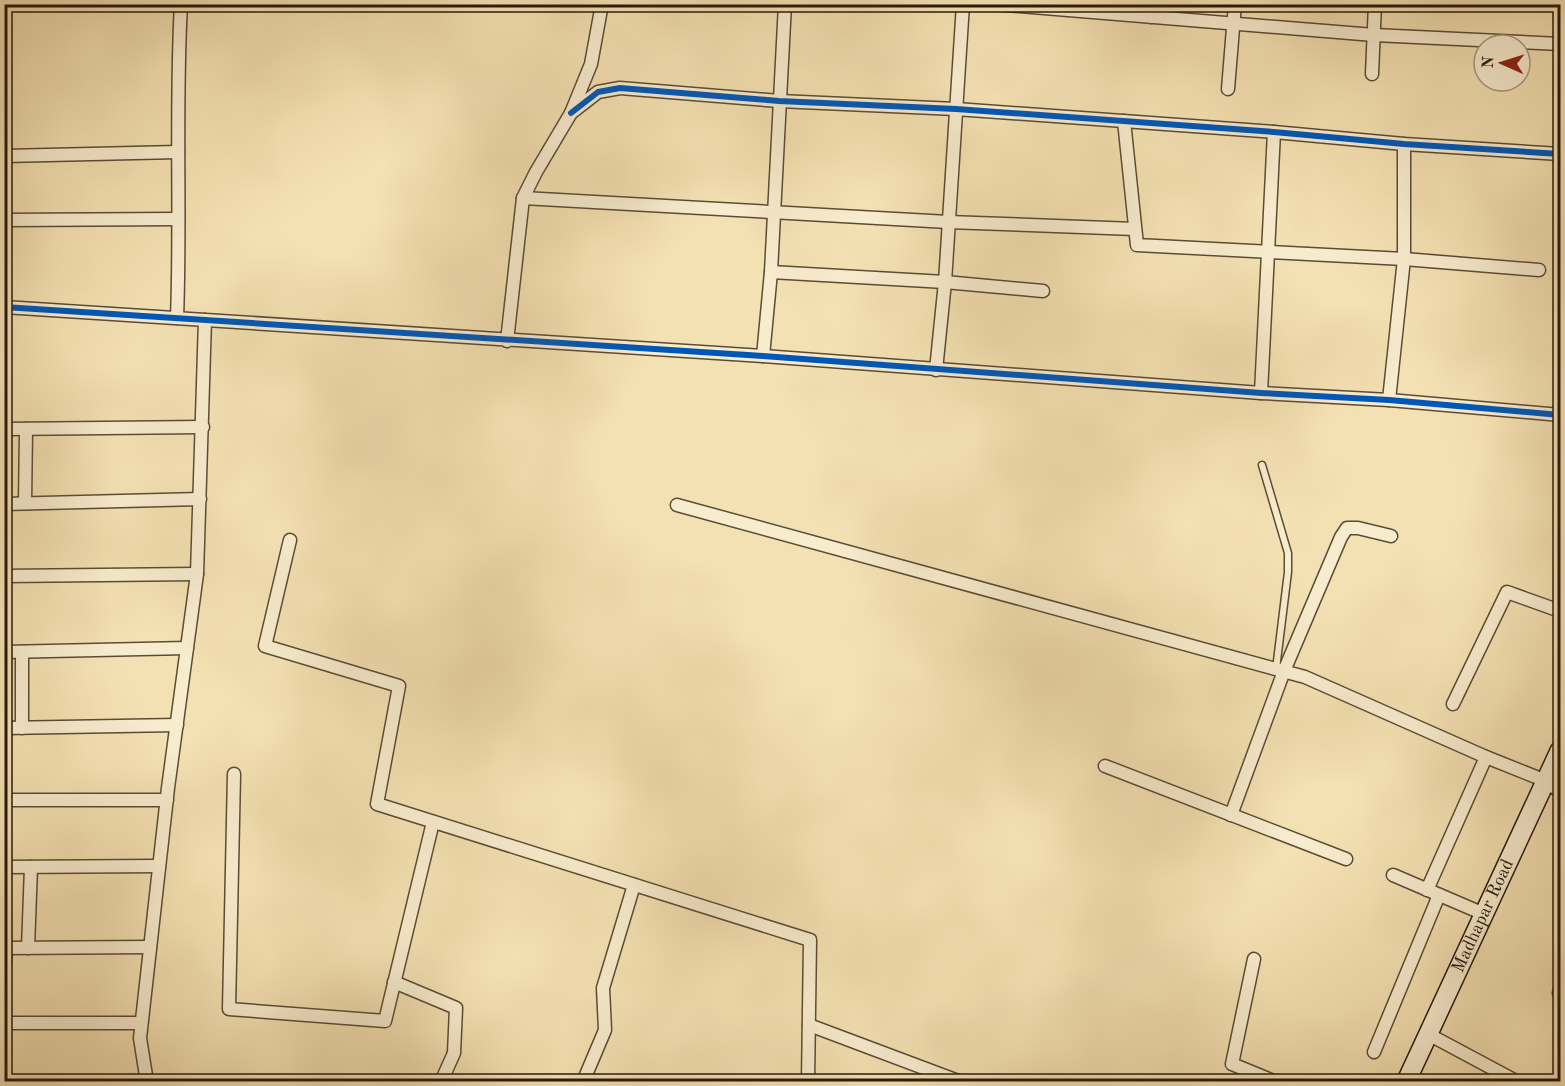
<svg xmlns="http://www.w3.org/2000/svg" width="1565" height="1086" viewBox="0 0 1565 1086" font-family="'Old Standard TT',serif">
  <rect width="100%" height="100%" fill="#f4e1b3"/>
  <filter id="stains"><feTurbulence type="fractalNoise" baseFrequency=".00333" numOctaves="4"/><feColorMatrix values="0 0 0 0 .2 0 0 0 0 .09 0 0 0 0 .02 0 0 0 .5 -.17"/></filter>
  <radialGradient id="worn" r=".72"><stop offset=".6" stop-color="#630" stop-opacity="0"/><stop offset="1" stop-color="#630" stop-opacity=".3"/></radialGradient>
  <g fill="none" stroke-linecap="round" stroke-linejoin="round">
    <defs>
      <path id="service" d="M1262,465L1288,553V572L1276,669"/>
      <g id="minor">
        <path d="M994,4L1374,35L1560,44"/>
        <path d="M1151,17V4"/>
        <path d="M1372,74L1375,4"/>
        <path d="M1228,89L1235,4"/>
        <path d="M571,113L598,92L620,88L779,101L956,109L1274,132L1404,144L1560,154"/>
        <path d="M1124,121L1137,245L1404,259L1539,270"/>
        <path d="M4,156L178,152"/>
        <path d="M523,198L948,222L1135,229"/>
        <path d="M4,220L177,219"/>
        <path d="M771,272L945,282L1043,291"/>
        <path d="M4,307L763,356L1261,393L1389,400L1560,415"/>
        <path d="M177,318C181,213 175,109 181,4"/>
        <path d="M507,341L523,198L536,172L571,113L591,64L602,4"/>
        <path d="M763,356L771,272L785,4"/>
        <path d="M936,370L945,282L963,4"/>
        <path d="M1261,393L1274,132"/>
        <path d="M1389,400L1404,259V144"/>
        <path d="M4,429L203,427"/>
        <path d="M25,503L26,429"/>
        <path d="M4,504L200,499"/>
        <path d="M677,505L1305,677L1486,757L1546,781"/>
        <path d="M290,540L265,646L399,686L377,804L810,940L808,1082"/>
        <path d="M4,576L197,574"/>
        <path d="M4,652L187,648"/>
        <path d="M22,652V728"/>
        <path d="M1453,704L1507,592L1560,611"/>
        <path d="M4,728L177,725"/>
        <path d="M1105,766L1346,859"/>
        <path d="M234,774L229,1009L385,1021L433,822"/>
        <path d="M4,800H167"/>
        <path d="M1231,815L1284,671L1341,537L1347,528H1358L1391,536"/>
        <path d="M4,867L159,866"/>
        <path d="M1393,875L1484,914"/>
        <path d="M1427,890L1486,757"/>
        <path d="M4,948L150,947"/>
        <path d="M28,948L31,867"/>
        <path d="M1254,959L1232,1064L1276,1082"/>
        <path d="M4,974L6,948"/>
        <path d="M394,982L456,1008L454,1053L441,1082"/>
        <path d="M1560,990L1559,993L1560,994"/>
        <path d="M4,1023H141"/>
        <path d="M809,1025L961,1082"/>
        <path d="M1428,1034L1514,1080"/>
        <path d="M1374,1052L1439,895"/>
        <path d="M147,1082L140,1038L168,788L197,574L205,320"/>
        <path d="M583,1082L605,1030L603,988L634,885"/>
      </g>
      <path id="tertiary" d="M1546,781L1560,788"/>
      <g id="secondary">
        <path id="s1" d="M1406,1082L1560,750"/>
      </g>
    </defs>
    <use href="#service" stroke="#5b4c34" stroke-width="9"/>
    <use href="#minor" stroke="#5b4c34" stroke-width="15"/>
    <use href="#tertiary" stroke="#5b4c34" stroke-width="20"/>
    <use href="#secondary" stroke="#281a0a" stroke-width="21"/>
    <use href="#service" stroke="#f8ecce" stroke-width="6"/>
    <use href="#minor" stroke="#f8ecce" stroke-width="12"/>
    <use href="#tertiary" stroke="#f8ecce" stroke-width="16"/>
    <use href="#secondary" stroke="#f8ecce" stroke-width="18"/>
    <defs>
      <g id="cycleway">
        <path d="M571,113L598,92L620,88L779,101L956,109L1274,132L1404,144L1560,154"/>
        <path d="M4,307L763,356L1261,393L1389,400L1560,415"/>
      </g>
    </defs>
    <use href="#cycleway" stroke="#f8ecce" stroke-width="10"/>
    <use href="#cycleway" stroke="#0057b8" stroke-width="6"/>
  </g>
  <g text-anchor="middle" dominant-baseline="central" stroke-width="6" stroke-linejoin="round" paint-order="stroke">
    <g font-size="18" fill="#281a0a" stroke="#f8ecce">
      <text stroke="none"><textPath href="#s1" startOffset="183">Madhapar Road</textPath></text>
    </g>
  </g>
  <rect width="1565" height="1086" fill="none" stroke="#f4e1b3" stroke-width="24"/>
  <rect x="6" y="6" width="1553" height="1074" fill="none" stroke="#281a0a" stroke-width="3"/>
  <rect x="12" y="12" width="1541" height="1062" fill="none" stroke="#281a0a" stroke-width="1.5"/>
  <g transform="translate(1502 63) rotate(273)"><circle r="28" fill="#f8ecce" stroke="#a59880" stroke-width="1.5"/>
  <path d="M0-4.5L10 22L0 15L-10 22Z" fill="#8f2418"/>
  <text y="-9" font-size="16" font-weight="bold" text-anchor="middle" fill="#281a0a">N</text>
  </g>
  <rect width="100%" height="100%" filter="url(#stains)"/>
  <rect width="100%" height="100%" fill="url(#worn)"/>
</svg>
